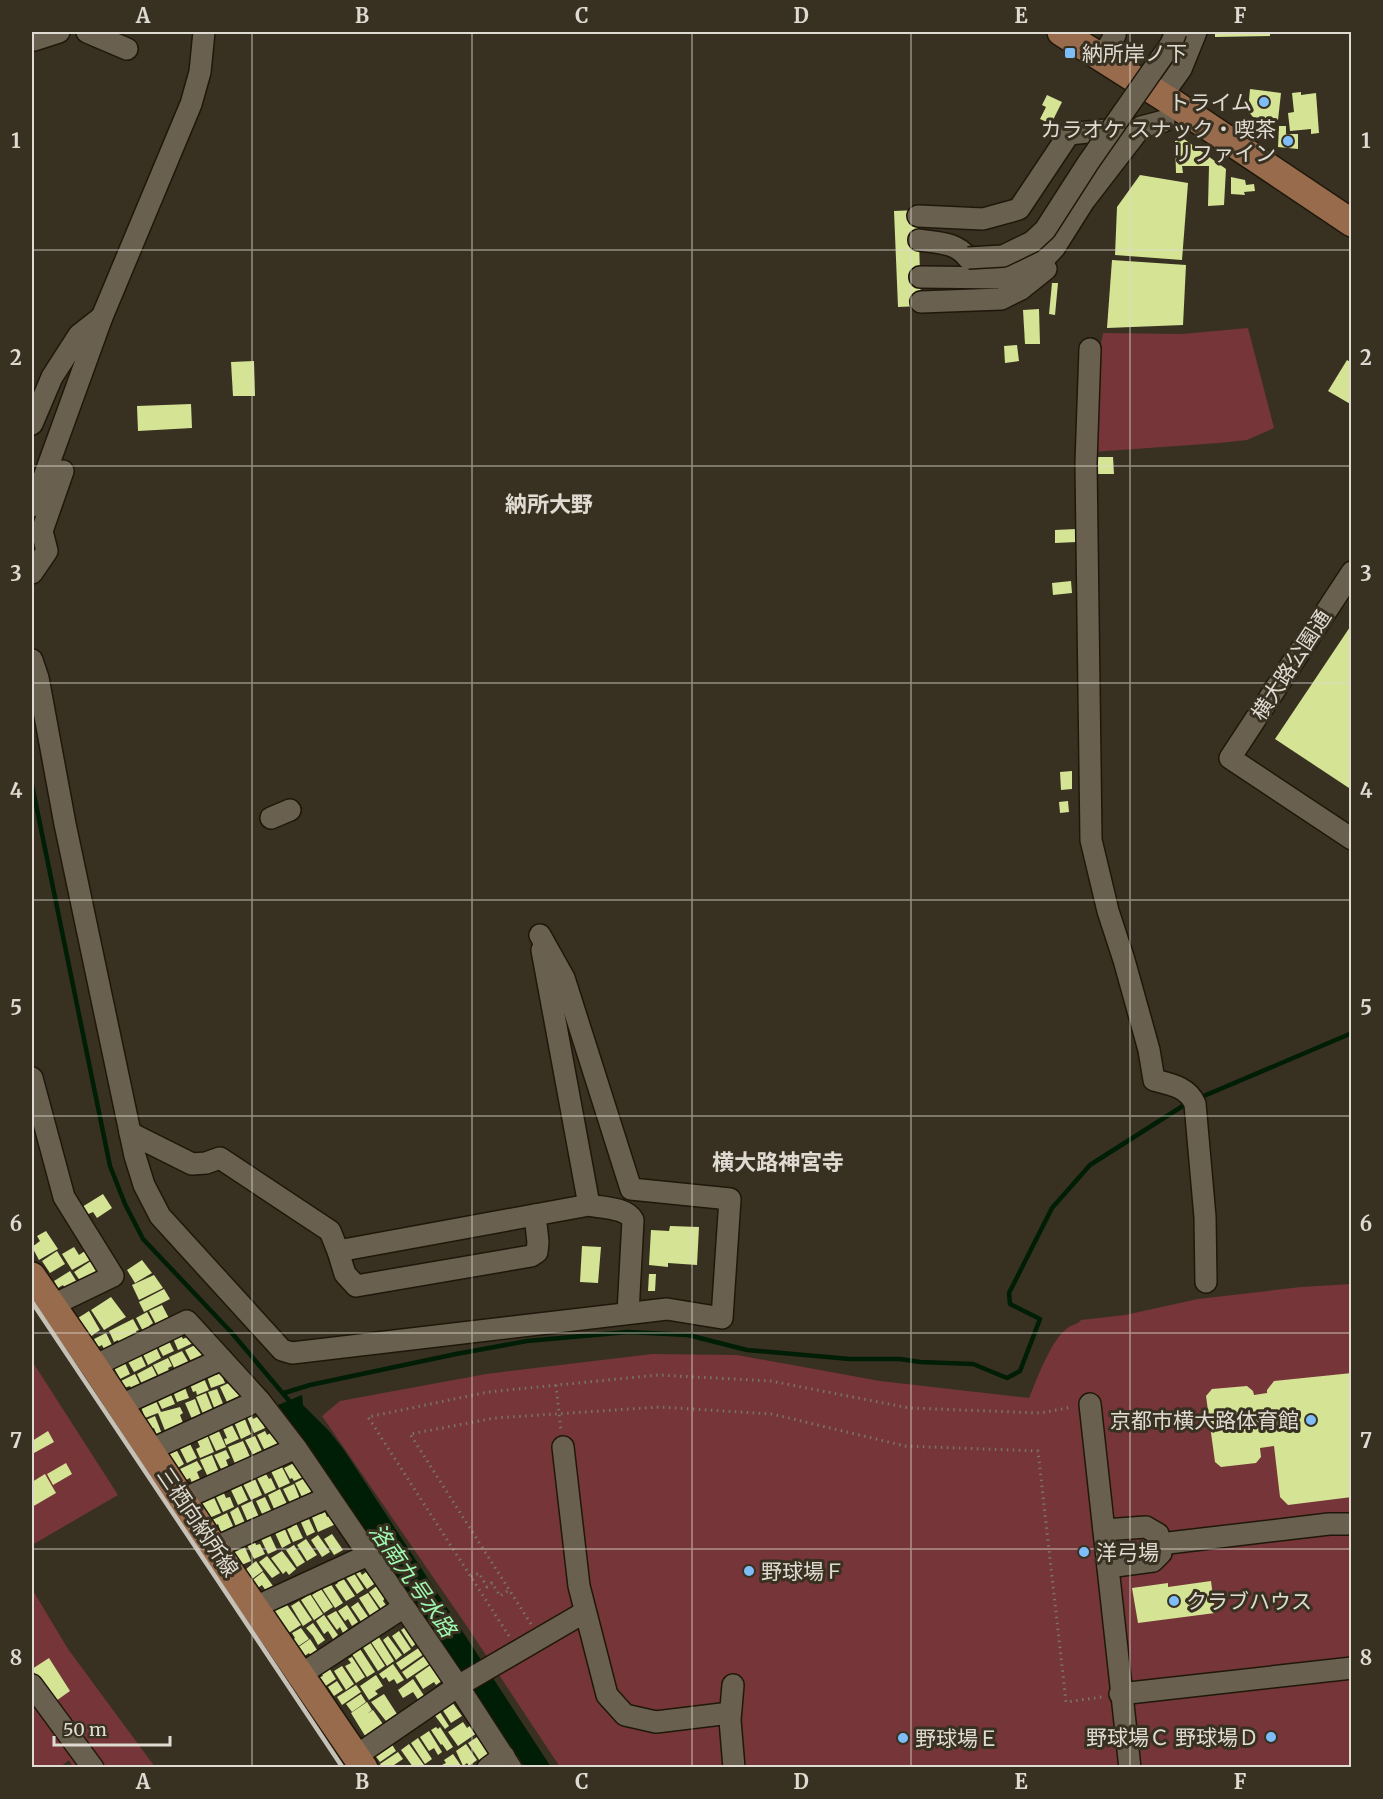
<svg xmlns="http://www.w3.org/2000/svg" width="1383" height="1799" viewBox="0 0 1383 1799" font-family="Merriweather,'Noto Sans JP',serif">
  <rect width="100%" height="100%" fill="#383122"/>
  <g fill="#753539">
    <path d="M1248,328L1274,428L1247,440L1219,443L1092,452L1098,360L1103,333L1182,334Z"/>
    <path d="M1351,1284V1767H560L464,1622L322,1416L340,1401L486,1374L652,1354L737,1355L880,1381L1029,1398C1037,1379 1052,1337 1069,1327C1074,1324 1077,1325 1081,1320L1125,1315L1198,1299L1301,1287Z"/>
    <path d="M32,1361L118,1495L32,1545Z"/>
    <path d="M32,1589L68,1649L155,1767H73L69,1760L60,1767H32Z"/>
  </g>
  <path fill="#001d05" d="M302,1395L303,1405L329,1431L344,1450L551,1767H525L309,1446L278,1405Z"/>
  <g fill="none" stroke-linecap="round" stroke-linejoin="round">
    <g stroke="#001d05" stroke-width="4.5">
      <path d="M32,785L110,1166L125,1204L143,1239L231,1332L291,1403"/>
      <path d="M1199,1098L1352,1033"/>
      <path d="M284,1393L310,1385L456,1354L527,1341L628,1332L688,1335L747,1350L850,1359H900L920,1362L973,1364L1007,1378L1020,1371L1040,1319L1010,1304L1009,1293L1052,1208L1090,1165L1189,1102"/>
    </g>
  </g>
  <g fill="#d5e395">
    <path d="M1215,32H1270V36L1215,37Z"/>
    <path d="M1250,89L1281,93L1278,120L1253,117L1248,111Z"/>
    <path d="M1301,92V95L1316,93L1319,133L1311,134V129L1290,131L1288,113L1294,112L1292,93Z"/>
    <path d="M1047,95L1062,102L1051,124L1040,119L1046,107L1042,105Z"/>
    <path d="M1279,126H1286V134H1298V149L1278,147Z"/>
    <path d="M1184,139L1226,169L1224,205L1208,206L1209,166H1182L1183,173H1176L1175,141Z"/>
    <path d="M1140,175L1188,183L1182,260L1115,255L1117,207Z"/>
    <path d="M1231,177L1245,180L1246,185L1254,184L1255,191L1244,192L1245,195L1231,194Z"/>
    <path d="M918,210L921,306L898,307L894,211Z"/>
    <path d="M1112,260L1186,265L1183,325L1107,328Z"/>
    <path d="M1052,283H1058L1055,315L1049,314Z"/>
    <path d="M1039,309L1040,344H1025L1023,310Z"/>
    <path d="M1017,345L1019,361L1005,363L1004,346Z"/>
    <path d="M1347,360L1352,363V405L1328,391Z"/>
    <path d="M254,361L255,396H233L231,362Z"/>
    <path d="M191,404L192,428L138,431L137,406Z"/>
    <path d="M1094,457H1113L1114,474H1094Z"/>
    <path d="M1076,529L1077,542L1055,543V530Z"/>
    <path d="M1071,581L1072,593L1053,595L1052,583Z"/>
    <path d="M1352,624V790L1275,739Z"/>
    <path d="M1072,771V789L1061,790L1060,772Z"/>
    <path d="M1068,801L1069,812L1060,813L1059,802Z"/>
    <path d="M103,1194L112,1208L97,1218L93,1212L86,1215L82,1207Z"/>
    <path d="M670,1226L699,1227L697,1265L668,1263V1267L649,1265L651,1230L669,1231Z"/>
    <path d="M46,1231L58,1249L39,1260L32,1247L40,1241L37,1236Z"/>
    <path d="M582,1246L601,1247L598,1283L580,1282Z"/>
    <path d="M74,1247L79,1255L85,1251L90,1260L72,1270L62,1254Z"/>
    <path d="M57,1251L65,1264L50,1273L42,1261Z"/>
    <path d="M142,1260L152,1273L135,1283L127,1270Z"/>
    <path d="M91,1261L100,1275L83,1285L74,1272Z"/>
    <path d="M70,1271L80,1287L66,1290L63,1285L58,1288L54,1281Z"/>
    <path d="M649,1274H656L655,1291H648Z"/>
    <path d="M154,1275L163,1288L139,1300L132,1285Z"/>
    <path d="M164,1289L170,1299L144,1312L139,1302Z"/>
    <path d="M111,1297L126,1317L104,1330L91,1310Z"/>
    <path d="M162,1305L170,1320L157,1326L149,1311Z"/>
    <path d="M89,1311L100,1330L90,1337L78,1318Z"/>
    <path d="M147,1312L153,1323L149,1326L151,1330L144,1333L136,1318Z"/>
    <path d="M133,1319L139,1330L136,1331L139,1336L120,1345L118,1340L114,1342L109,1331Z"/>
    <path d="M179,1332L183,1339L189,1336L193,1343L178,1350L172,1336Z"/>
    <path d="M106,1333L112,1345L104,1349L102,1345L98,1347L94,1339Z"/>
    <path d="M167,1337L174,1351L163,1356L156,1343Z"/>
    <path d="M154,1343L161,1358L148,1365L141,1350Z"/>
    <path d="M197,1344L203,1357L192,1363L185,1350Z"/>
    <path d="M139,1351L146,1366L134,1372L127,1360Z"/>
    <path d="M182,1351L189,1363L176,1372L169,1357Z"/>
    <path d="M168,1358L172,1366L168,1368L170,1373L160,1378L153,1365Z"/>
    <path d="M124,1361L130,1374L120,1379L113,1366Z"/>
    <path d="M152,1366L158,1378L143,1386L137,1374Z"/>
    <path d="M215,1371L216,1375L221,1373L225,1383L211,1388L206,1374Z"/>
    <path d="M1352,1373V1497L1288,1505L1280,1497L1274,1446L1260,1448L1261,1457L1256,1463L1221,1467L1215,1462L1206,1396L1212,1389L1247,1386L1253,1391L1254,1395L1267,1393V1390L1274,1381Z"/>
    <path d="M135,1374L141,1386L132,1390L130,1386L124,1388L121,1381Z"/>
    <path d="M203,1376L209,1390L197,1395L196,1391L193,1392L189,1382Z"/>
    <path d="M231,1382L234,1389L237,1387L241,1396L227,1402L220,1387Z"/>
    <path d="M184,1385L189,1398L177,1402L172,1389Z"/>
    <path d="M217,1389L224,1406L215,1410L208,1392Z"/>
    <path d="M169,1390L175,1404L162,1409L158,1401L161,1400L159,1394Z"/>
    <path d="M206,1393L213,1410L203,1414L196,1397Z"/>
    <path d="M150,1399L151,1403L156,1401L161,1412L180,1407L183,1413L180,1415L183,1423L172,1428L173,1431L166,1433L158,1413L145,1418L141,1407Z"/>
    <path d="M195,1399L201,1415L192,1419L185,1403Z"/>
    <path d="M251,1415L253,1419L259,1416L265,1428L254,1433L247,1417Z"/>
    <path d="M155,1416L162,1434L157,1436L154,1428L148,1431L144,1421Z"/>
    <path d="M244,1417L251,1434L241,1439L234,1422Z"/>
    <path d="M232,1425L239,1439L226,1445L224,1439L227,1438L223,1429Z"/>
    <path d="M218,1429L226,1447L216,1451L208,1434Z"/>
    <path d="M48,1431L54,1442L34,1453L32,1448V1441Z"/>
    <path d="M265,1431L267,1435L274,1431L281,1446L266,1453L257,1435Z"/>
    <path d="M207,1435L214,1452L200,1458L196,1449L200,1447L197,1440Z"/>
    <path d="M255,1436L262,1451L253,1455L245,1440Z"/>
    <path d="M243,1441L251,1459L236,1466L228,1447Z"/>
    <path d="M189,1442L197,1458L187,1463L179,1447Z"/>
    <path d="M176,1449L184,1464L176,1469L166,1454Z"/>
    <path d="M226,1450L230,1458L226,1460L229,1468L222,1471L214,1455Z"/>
    <path d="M212,1455L219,1472L208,1477L200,1460Z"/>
    <path d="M197,1461L202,1469L197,1472L200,1479L192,1483L190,1478L186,1480L180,1469Z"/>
    <path d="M296,1462L303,1477L294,1481L292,1478L290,1479L284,1468Z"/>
    <path d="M66,1463L72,1474L53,1485L47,1474Z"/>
    <path d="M277,1466L278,1469L282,1467L290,1483L279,1488L270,1469Z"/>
    <path d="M45,1474L56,1493L32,1507V1482Z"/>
    <path d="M266,1474L269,1479L271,1478L276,1489L265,1494L257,1478Z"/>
    <path d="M307,1477L313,1491L310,1492L312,1496L303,1499L295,1483Z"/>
    <path d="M255,1479L262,1495L251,1500L243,1484Z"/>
    <path d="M294,1484L300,1499L290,1503L283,1489Z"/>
    <path d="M241,1485L248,1500L238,1505L231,1490Z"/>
    <path d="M280,1489L288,1506L275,1511L268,1495Z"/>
    <path d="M223,1491L226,1498L230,1497L234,1507L223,1512L215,1495Z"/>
    <path d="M212,1493L221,1513L209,1518L199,1509L202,1498Z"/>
    <path d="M265,1497L272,1512L263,1516L256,1501Z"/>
    <path d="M252,1501L259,1517L248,1522L241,1506Z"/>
    <path d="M238,1507L246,1525L237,1529L230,1512Z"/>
    <path d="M320,1511L321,1514L325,1512L327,1517L332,1515L336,1524L318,1532L311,1515Z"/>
    <path d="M227,1513L233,1526L221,1532L218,1524L213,1527L210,1521Z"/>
    <path d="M304,1516L306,1520L309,1519L315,1532L307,1536L299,1518Z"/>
    <path d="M295,1521L303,1538L293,1542L287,1529L292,1527L291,1523Z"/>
    <path d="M283,1525L291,1543L282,1548L274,1531Z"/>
    <path d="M269,1533L277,1550L268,1554L260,1537Z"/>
    <path d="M332,1534L343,1550L334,1555L324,1539Z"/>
    <path d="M318,1535L330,1552L322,1557L311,1540Z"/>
    <path d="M254,1539L256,1545L260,1544L265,1554L254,1559L246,1543Z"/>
    <path d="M306,1539L317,1555L307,1561L297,1545Z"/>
    <path d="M243,1543L251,1561L237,1567L234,1559L235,1546Z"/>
    <path d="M294,1545L305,1562L297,1567L286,1550Z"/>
    <path d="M282,1551L296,1569L289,1575L286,1571L283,1574L271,1558Z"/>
    <path d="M267,1556L280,1573L272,1578L259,1562Z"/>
    <path d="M256,1561L263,1571L248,1582L245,1570Z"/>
    <path d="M352,1570L364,1589L357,1594L344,1575Z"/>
    <path d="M359,1570L362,1575L366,1572L369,1576L372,1574L377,1582L367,1589L355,1572Z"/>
    <path d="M263,1572L273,1586L266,1591L262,1585L255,1590L249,1583Z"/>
    <path d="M341,1575L355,1596L346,1601L335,1585L338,1583L335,1579Z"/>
    <path d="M1211,1581L1215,1613L1138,1623L1132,1588L1168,1583V1587Z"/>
    <path d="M330,1583L343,1603L335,1608L322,1588Z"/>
    <path d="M378,1585L386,1596L383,1601L386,1605L381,1609L369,1592Z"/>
    <path d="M321,1589L333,1607L324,1613L312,1595Z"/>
    <path d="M368,1593L380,1611L371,1617L359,1598Z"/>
    <path d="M310,1594L323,1614L314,1620L301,1600Z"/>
    <path d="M299,1601L312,1620L303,1626L291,1606Z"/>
    <path d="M285,1602L301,1625L287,1634L271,1611Z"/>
    <path d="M358,1602L369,1618L362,1623L351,1607Z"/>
    <path d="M347,1605L358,1622L352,1626L348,1619L345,1621L338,1611Z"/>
    <path d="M336,1611L348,1629L343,1633L340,1627L337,1630L327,1616Z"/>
    <path d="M324,1615L338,1635L333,1639L328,1631L324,1634L316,1621Z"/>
    <path d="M313,1623L325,1640L318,1645L313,1636L306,1628Z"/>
    <path d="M407,1626L418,1642L412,1647L401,1630Z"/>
    <path d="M301,1628L309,1639L297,1647L292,1640L295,1638L292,1633Z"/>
    <path d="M399,1631L411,1649L404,1654L392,1636Z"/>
    <path d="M377,1634L394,1661L387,1666L369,1639Z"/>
    <path d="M388,1636L402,1655L396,1660L383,1640Z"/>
    <path d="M310,1639L319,1653L312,1658L309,1653L303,1657L297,1648Z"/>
    <path d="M369,1641L385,1666L378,1671L362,1646Z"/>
    <path d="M420,1647L424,1654L401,1670L396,1663Z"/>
    <path d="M360,1649L375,1672L367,1677L352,1654Z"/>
    <path d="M426,1655L431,1663L407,1679L402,1672Z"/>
    <path d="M352,1657L365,1677L356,1683L345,1666L351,1663L348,1659Z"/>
    <path d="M49,1658L70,1691L53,1703L32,1669Z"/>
    <path d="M393,1664L404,1680L397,1684L394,1679L389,1682L386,1677L383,1679L379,1674Z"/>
    <path d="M432,1664L443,1680L436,1685L434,1682L423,1689L415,1676Z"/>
    <path d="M328,1666L336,1679L324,1687L318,1678L323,1676L320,1671Z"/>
    <path d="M342,1666L354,1684L346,1690L334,1671Z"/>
    <path d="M376,1675L383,1686L375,1691L378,1694L369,1700L360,1686Z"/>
    <path d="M413,1679L425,1697L419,1701L413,1692L403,1698L398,1690Z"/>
    <path d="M337,1681L343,1690L334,1696L328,1687Z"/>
    <path d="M356,1685L361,1692L342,1705L337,1697Z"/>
    <path d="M361,1694L366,1702L352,1712L346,1704Z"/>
    <path d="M384,1694L397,1714L386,1721L371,1702Z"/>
    <path d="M367,1702L372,1710L367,1714L373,1710L385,1727L367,1739L351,1713Z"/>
    <path d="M452,1702L462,1716L451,1723L442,1709Z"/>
    <path d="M438,1709L449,1726L445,1729L433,1713Z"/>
    <path d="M463,1722L467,1728L471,1725L477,1733L458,1746L448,1732Z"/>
    <path d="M436,1727L438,1729L440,1727L453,1747L447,1751L442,1744L441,1745L431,1730Z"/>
    <path d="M429,1731L442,1752L438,1755L434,1748L429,1751L420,1737Z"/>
    <path d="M480,1735L484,1741L482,1742L490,1754L480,1761L468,1743Z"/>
    <path d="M418,1738L432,1759L425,1764L411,1743Z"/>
    <path d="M391,1743L396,1751L380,1762L374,1754Z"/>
    <path d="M409,1744L424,1765L420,1767H413L401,1750Z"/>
    <path d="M466,1744L477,1760L469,1766L467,1763L463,1766L456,1751Z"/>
    <path d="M398,1752L403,1759L391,1767H382L380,1764Z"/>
    <path d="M453,1754L462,1767H444L442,1765L446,1763L444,1760Z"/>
  </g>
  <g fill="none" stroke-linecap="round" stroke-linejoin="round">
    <defs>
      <g id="minor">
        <path d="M87,32L127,49"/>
        <path d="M34,40L59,32"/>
        <path d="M1102,58L1115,35L1113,32"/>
        <path d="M1161,97L1181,69L1196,32"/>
        <path d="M918,216L983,219L1019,209L1069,134L1125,128"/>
        <path d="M919,240C938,243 956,242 968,258"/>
        <path d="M920,277L1003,278L1021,272L1041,262L1055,247L1084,201L1141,127L1164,121"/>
        <path d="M921,302L1001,299L1021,289L1046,269"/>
        <path d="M1090,349L1086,463L1091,840L1108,911L1124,960L1149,1050L1154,1080C1170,1084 1188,1087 1195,1104L1205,1217L1206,1282"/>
        <path d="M32,424L52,377L79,335L102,317"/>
        <path d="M32,506L44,477L102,317L191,104L200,72L204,32"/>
        <path d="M1352,572L1230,758L1352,839"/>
        <path d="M32,573L47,551L42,531L63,471"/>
        <path d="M32,660L38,678L65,824L135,1156L144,1185L160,1216L282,1350L292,1353L667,1309L722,1318L730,1199L631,1189L564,978L540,935"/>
        <path d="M271,818L290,810"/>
        <path d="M542,950L589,1205"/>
        <path d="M32,1078L64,1197L113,1276L53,1305"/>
        <path d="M130,1133L192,1164L206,1163L220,1158L330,1231L338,1251L589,1205C602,1208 626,1207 633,1220L628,1313"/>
        <path d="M338,1251L345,1274L356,1286L531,1256L537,1252L538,1242L535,1215"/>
        <path d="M94,1366L187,1321L259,1400L296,1448L458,1686L511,1768"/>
        <path d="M1090,1404L1130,1768"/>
        <path d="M121,1405L222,1359"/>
        <path d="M563,1447L579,1586L607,1695L625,1715L656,1722L730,1713"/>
        <path d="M150,1450L259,1400"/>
        <path d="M183,1499L296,1448"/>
        <path d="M1104,1530L1146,1527L1158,1534L1161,1553L1153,1561L1108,1567"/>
        <path d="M1160,1544L1329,1524H1352"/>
        <path d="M214,1548L329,1497"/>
        <path d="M255,1607L368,1555"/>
        <path d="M300,1675L404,1607"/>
        <path d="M32,1685L93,1768"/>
        <path d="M733,1685L730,1720L734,1768"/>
        <path d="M1120,1694L1352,1668"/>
        <path d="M356,1756L458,1686L585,1612"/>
        <path d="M488,1768L504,1756"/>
      </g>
      <g id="major">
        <path d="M1061,32L1176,105L1352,223"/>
        <path d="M32,1276L94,1366L214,1548L364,1768"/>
      </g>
    </defs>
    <use href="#minor" stroke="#1f180a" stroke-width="24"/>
    <use href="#major" stroke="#1f180a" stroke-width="30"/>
    <g stroke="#7a7467" stroke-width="3" stroke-dasharray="1.5 4.5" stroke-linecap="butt">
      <path d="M556,1385L561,1431"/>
      <path d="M471,1577L479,1573L487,1587L492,1583L500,1596L509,1590"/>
      <path d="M531,1624L410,1434L495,1418L660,1407L772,1414L905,1446L1038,1451L1066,1702L1102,1697"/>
      <path d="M509,1636L368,1417L488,1392L658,1375L771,1381L909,1408L1041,1413L1072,1407"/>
    </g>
    <use href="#minor" stroke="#696050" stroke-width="21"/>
    <use href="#major" stroke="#976b4c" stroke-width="27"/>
    <path stroke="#c6c1b7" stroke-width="4.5" d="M32,1302L343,1768"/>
    <defs>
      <path id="minor-bridge" d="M968,258L1003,256L1032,242L1045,230L1088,163L1171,44L1176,32"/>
    </defs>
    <use href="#minor-bridge" stroke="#1f180a" stroke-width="24" stroke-linecap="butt"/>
    <use href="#minor-bridge" stroke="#696050" stroke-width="21"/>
  </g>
  <path fill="none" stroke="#e0dbd2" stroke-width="1.5" stroke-opacity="0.55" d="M252,32V1768M472,32V1768M692,32V1768M911,32V1768M1130,32V1768M32,250H1352M32,466H1352M32,683H1352M32,900H1352M32,1116H1352M32,1333H1352M32,1549H1352"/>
  <g fill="#7fbdf9" stroke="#383122" stroke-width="2">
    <rect x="1064" y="47" width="12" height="12" rx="3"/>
    <circle cx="1264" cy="102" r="6"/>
    <circle cx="1288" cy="141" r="6"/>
    <circle cx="1311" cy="1420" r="6"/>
    <circle cx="1084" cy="1552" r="6"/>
    <circle cx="749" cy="1571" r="6"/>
    <circle cx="1174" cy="1601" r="6"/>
    <circle cx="1271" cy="1737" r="6"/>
    <circle cx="903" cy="1738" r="6"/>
  </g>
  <g text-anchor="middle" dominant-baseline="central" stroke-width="6" stroke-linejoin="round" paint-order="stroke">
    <g font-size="21" fill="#e0dbd2" stroke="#383122" text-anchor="start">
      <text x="1082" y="53">納所岸ノ下</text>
      <text x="1252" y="102" text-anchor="end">トライム</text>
      <text x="1276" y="129" text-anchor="end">カラオケ スナック・喫茶<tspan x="1276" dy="24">リファイン</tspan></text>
      <text x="1299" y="1420" text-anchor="end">京都市横大路体育館</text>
      <text x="1096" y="1552">洋弓場</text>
      <text x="761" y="1571">野球場Ｆ</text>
      <text x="1186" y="1601">クラブハウス</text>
      <text x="1259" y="1737" text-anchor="end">野球場Ｃ 野球場Ｄ</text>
      <text x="915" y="1738">野球場Ｅ</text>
    </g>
    <g font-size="21" fill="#e0dbd2" stroke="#383122">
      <text transform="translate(1291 665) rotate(-57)">横大路公園通</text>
      <text transform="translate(198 1522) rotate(56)">三栖向納所線</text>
    </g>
    <g font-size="22" font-weight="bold" fill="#e0dbd2" stroke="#383122">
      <text x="549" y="504">納所大野</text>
      <text x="778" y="1162">横大路神宮寺</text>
    </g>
    <g font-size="22" font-style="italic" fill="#9ff9b1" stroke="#383122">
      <text transform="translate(413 1580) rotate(55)">洛南九号水路</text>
    </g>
  </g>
  <rect width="1383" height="1799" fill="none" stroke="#383122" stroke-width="66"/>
  <path d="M54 1736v9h116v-9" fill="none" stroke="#e0dbd2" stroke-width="3"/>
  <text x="63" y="1736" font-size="18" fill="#e0dbd2" stroke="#383122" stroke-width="4.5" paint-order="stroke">50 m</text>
  <rect x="33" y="33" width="1317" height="1733" fill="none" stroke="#e0dbd2" stroke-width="2"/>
  <g font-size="20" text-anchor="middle" font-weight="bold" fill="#e0dbd2">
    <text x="143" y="23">A</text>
    <text x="362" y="23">B</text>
    <text x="582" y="23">C</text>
    <text x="801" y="23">D</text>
    <text x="1021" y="23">E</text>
    <text x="1240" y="23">F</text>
    <text x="16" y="148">1</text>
    <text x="1366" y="148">1</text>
    <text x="16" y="365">2</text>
    <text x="1366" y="365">2</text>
    <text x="16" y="581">3</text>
    <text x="1366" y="581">3</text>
    <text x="16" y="798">4</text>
    <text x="1366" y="798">4</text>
    <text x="16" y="1015">5</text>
    <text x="1366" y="1015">5</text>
    <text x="16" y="1231">6</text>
    <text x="1366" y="1231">6</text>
    <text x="16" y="1448">7</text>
    <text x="1366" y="1448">7</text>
    <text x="16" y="1665">8</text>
    <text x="1366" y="1665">8</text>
    <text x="143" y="1789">A</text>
    <text x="362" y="1789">B</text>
    <text x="582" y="1789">C</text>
    <text x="801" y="1789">D</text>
    <text x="1021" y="1789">E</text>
    <text x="1240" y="1789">F</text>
  </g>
</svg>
